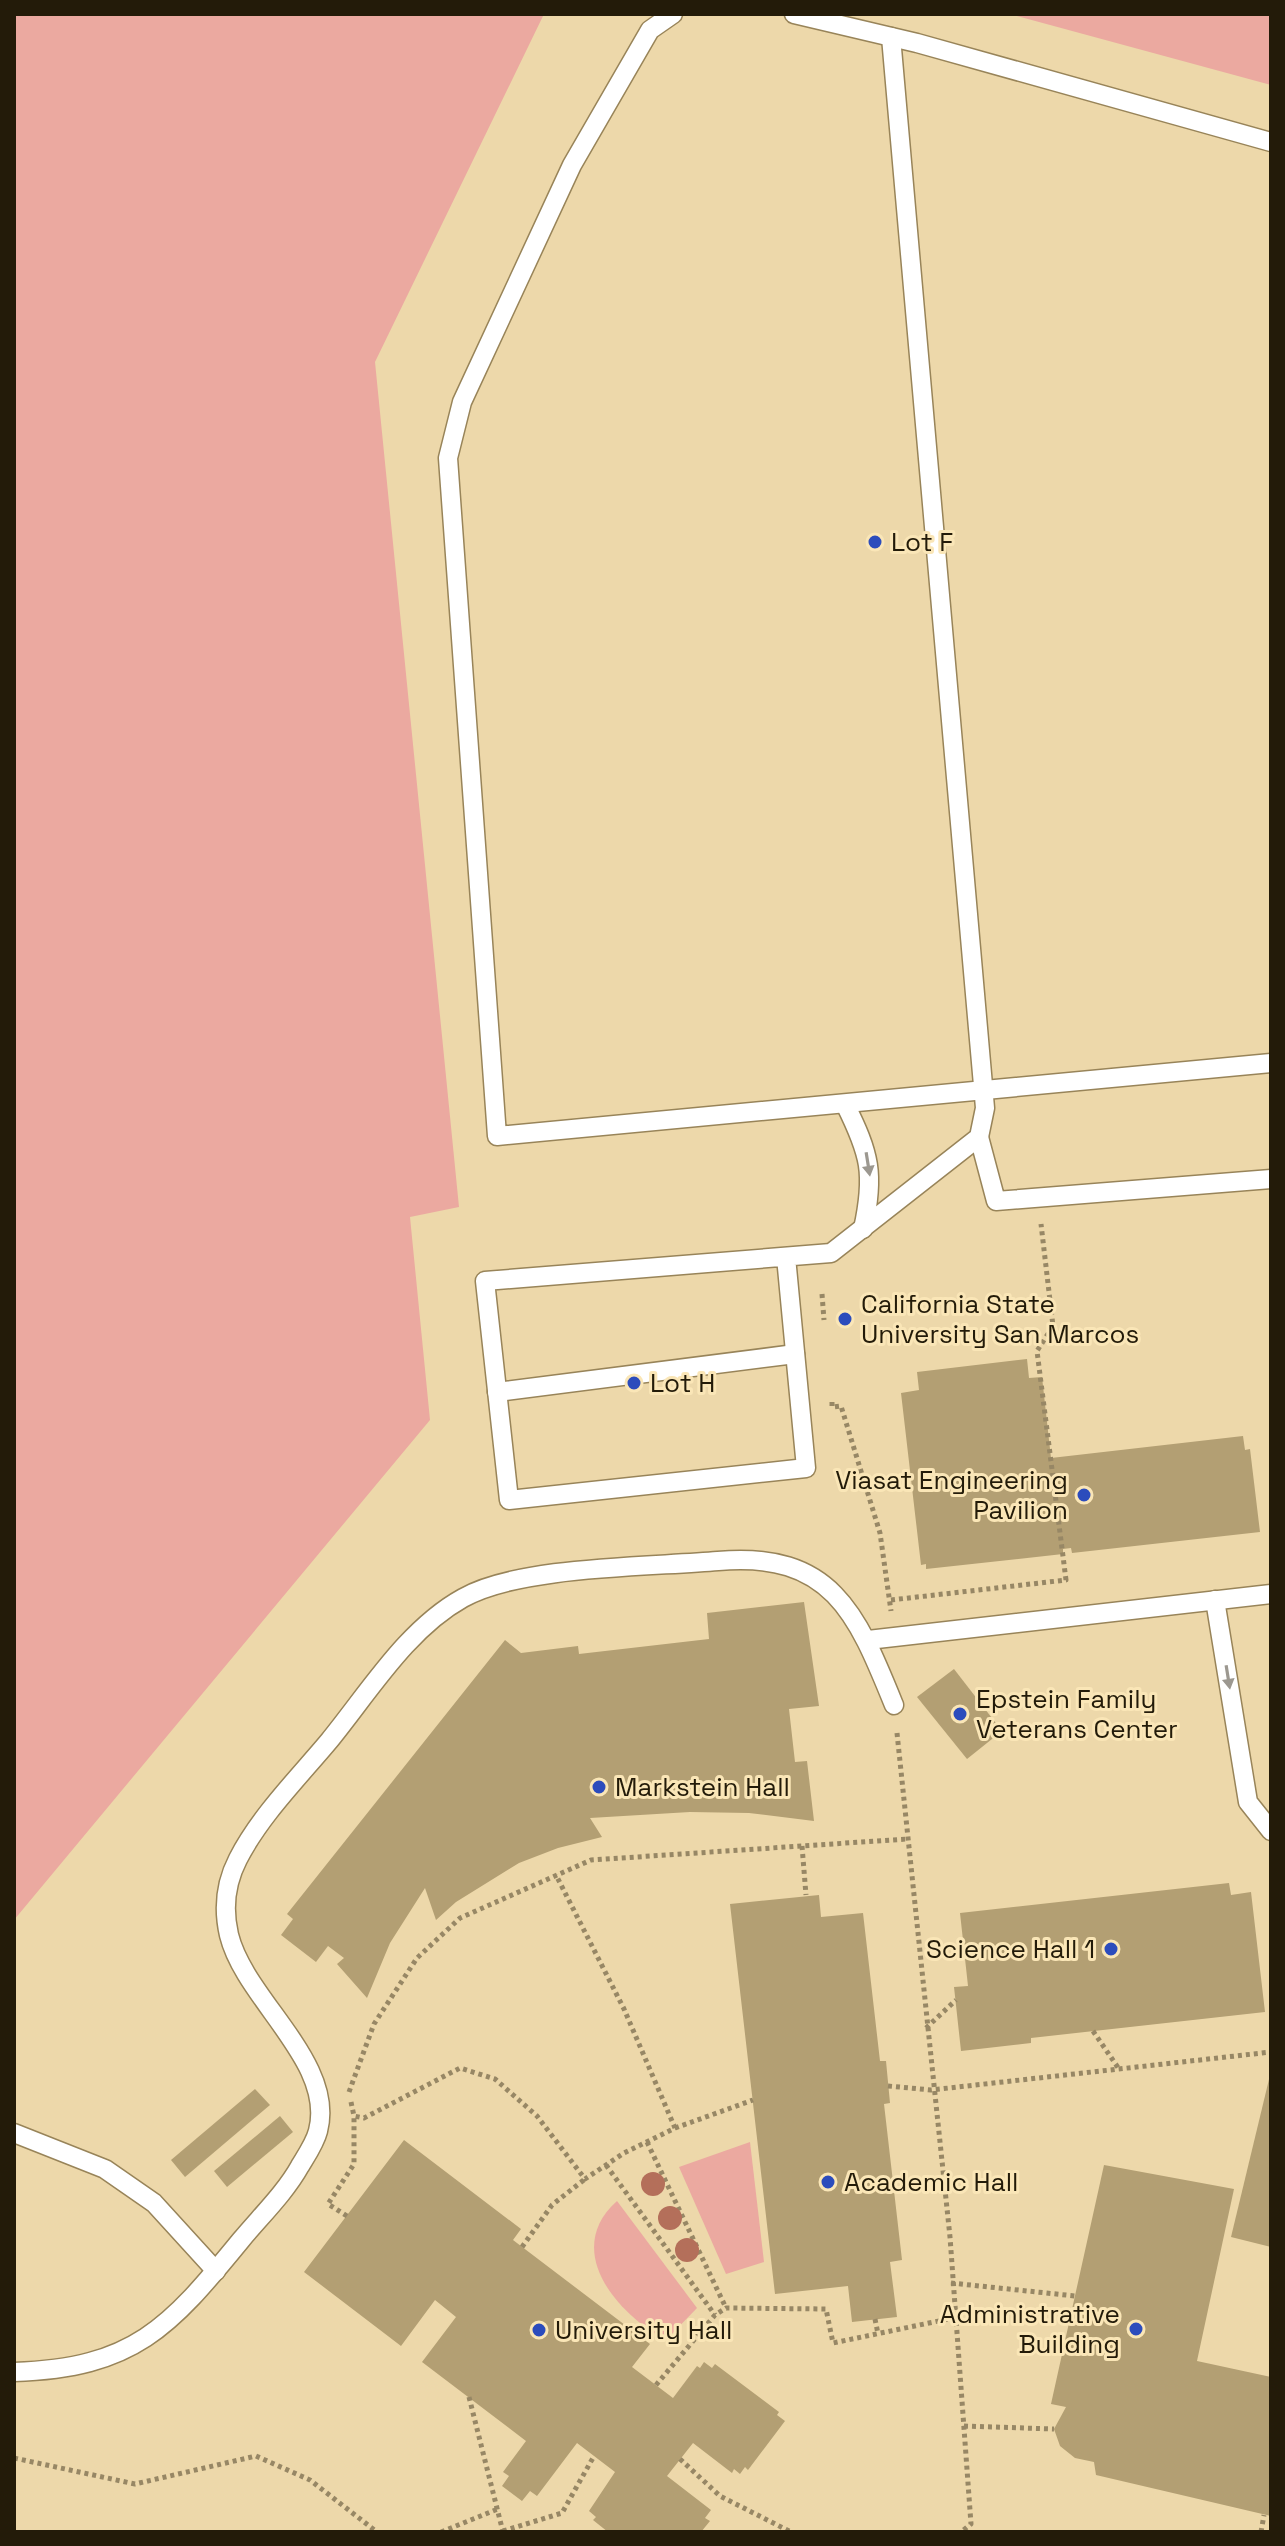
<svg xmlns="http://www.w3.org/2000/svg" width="1285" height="2546" viewBox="0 0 1285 2546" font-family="'Space Grotesk',sans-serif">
  <rect width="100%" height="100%" fill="#edd8aa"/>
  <g fill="#eba9a0">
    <path d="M14,14H544L375,362L459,1207L410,1217L430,1420L14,1920Z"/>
    <path d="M1010,14H1271V85Z"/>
    <path d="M750,2142L764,2262L726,2274L679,2167Z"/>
    <path d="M617,2201L697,2308L666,2340C617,2314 562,2250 617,2201Z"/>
  </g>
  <g fill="#b39f73">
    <path d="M1027,1359L1029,1378L1042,1377L1051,1458L1243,1436L1245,1450L1250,1449L1260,1532L1072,1553L1071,1548L1063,1549V1554L926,1569V1564L921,1565L901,1393L919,1390L917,1372Z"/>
    <path d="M804,1602L819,1706L789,1709L795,1762L807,1761L814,1821L749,1813L690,1812L590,1818L602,1837L558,1848L519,1863L456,1902L436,1920L425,1888L390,1943L367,1998L337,1964L344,1958L328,1946L316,1962L281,1935L293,1919L287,1914L505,1640L521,1653L578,1646L579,1654L709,1639L707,1613Z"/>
    <path d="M954,1669L1002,1731L967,1759L917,1697Z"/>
    <path d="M1229,1883L1231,1895L1251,1892L1265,2012L1031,2038V2043L961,2051L954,1987L968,1986L960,1913Z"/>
    <path d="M819,1895L821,1917L863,1913L880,2061H886L890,2103L884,2104L902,2260L890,2262L897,2317L852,2322L848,2286L775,2294L730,1904Z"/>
    <path d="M1271,2071V2247L1231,2237Z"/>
    <path d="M255,2089L270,2105L185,2177L171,2160Z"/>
    <path d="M280,2116L293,2132L227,2187L214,2171Z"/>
    <path d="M404,2140L521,2229L513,2240L650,2344L632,2367L673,2398L697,2366L700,2368L704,2362L712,2368L715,2364L779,2412L777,2415L785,2421L748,2470L745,2467L740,2474L734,2469L732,2473L693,2443L667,2476L711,2510L705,2518L710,2521L701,2532H608L593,2520L596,2517L589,2511L615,2472L577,2443L537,2496L530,2491L522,2501L502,2486L509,2476L503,2472L526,2441L422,2362L456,2317L435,2300L401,2346L304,2272Z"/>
    <path d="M1104,2165L1234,2189L1197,2361L1271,2377V2516L1096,2475L1094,2462L1075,2458L1060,2446L1054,2429L1066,2407L1051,2404Z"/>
  </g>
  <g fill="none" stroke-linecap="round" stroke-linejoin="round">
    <defs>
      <g id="lane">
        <path d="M673,14L650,30L572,165L462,402L448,458L497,1136L1271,1063"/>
        <path d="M794,14L917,43L1271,142"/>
        <path d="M845,1104C870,1154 875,1174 863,1229"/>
        <path d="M979,1137L996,1201L1271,1179"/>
        <path d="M786,1257L806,1468L509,1500L485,1281L831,1253L979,1137L985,1108L891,37"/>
        <path d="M497,1392L795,1354"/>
        <path d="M1215,1600L1248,1802L1271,1831"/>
        <path d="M868,1640L1271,1594"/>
        <path d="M14,2133L105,2169L154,2203L216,2271"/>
        <path d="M14,2372C134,2368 169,2328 241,2240C260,2217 285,2193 300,2166C306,2156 315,2143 318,2131C336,2062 245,2000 229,1935C223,1909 225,1884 238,1859C260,1816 298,1778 329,1741C369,1692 407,1629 463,1598C519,1566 650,1567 718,1561C832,1551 857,1614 894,1705"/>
      </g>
    </defs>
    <use href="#lane" stroke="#988459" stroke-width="21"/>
    <g stroke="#978765" stroke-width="5" stroke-dasharray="4 4" stroke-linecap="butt">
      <path d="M822,1294L824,1320"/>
      <path d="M832,1402V1407L841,1406L880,1533L891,1611"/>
      <path d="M891,1600L1066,1580L1037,1351L1053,1326L1041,1224"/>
      <path d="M897,1733L950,2237L971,2524L961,2532"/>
      <path d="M802,1846L806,1895"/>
      <path d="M926,2028L956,2000"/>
      <path d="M1093,2031L1119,2069"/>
      <path d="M888,2086L931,2090L1271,2052"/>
      <path d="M349,2092L374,2024L417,1958L460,1918L591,1860L907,1839"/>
      <path d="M351,2102L354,2116L364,2118L460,2068L495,2079L537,2116L585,2179L624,2153L675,2128L624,2009L556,1875"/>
      <path d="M675,2128L753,2100"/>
      <path d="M647,2142L726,2308"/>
      <path d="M606,2165L715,2315"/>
      <path d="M347,2216L328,2204L354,2164V2116"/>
      <path d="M522,2247L552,2205L585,2179"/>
      <path d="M951,2283L1075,2296"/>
      <path d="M875,2319L878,2334"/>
      <path d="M656,2385L715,2315L726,2308L826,2309L833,2343L953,2318"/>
      <path d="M469,2397L503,2532"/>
      <path d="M964,2426L1054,2429"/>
      <path d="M14,2458L135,2484L256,2456L310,2480L377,2532"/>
      <path d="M680,2459L720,2496L791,2532"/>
      <path d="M503,2531L562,2513L594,2456"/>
      <path d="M441,2532L498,2509"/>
      <path d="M1261,2532L1264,2515"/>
    </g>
    <use href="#lane" stroke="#fff" stroke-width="18"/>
  </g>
  <g fill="#b46f5a">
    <circle cx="653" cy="2184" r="12"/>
    <circle cx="670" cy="2218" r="12"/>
    <circle cx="687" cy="2250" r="12"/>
  </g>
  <defs><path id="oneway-solid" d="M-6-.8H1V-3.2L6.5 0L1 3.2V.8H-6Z" transform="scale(2)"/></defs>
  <g fill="#9c9890">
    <use href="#oneway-solid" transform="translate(868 1164) rotate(81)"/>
    <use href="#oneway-solid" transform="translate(1228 1677) rotate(81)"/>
  </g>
  <g fill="#2c4cbc" stroke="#fae6b7" stroke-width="3">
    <circle cx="875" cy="542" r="8"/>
    <circle cx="845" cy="1319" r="8"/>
    <circle cx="634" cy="1383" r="8"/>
    <circle cx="1084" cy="1495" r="8"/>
    <circle cx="960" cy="1714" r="8"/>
    <circle cx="599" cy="1787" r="8"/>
    <circle cx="1111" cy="1949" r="8"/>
    <circle cx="828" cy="2182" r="8"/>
    <circle cx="1136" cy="2329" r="8"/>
    <circle cx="539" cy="2330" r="8"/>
  </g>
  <g text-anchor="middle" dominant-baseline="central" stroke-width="6" stroke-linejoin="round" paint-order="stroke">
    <g font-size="26" fill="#231b09" stroke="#fae6b7" text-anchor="start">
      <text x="891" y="542">Lot F</text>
      <text x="861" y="1304">California State<tspan x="861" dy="30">University San Marcos</tspan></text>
      <text x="650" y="1383">Lot H</text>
      <text x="1068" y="1480" text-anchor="end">Viasat Engineering<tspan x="1068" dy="30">Pavilion</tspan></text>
      <text x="976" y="1699">Epstein Family<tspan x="976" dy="30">Veterans Center</tspan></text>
      <text x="615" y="1787">Markstein Hall</text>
      <text x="1095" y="1949" text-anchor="end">Science Hall 1</text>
      <text x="844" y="2182">Academic Hall</text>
      <text x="1120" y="2314" text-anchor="end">Administrative<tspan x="1120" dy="30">Building</tspan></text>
      <text x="555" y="2330">University Hall</text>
    </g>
  </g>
  <rect width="1285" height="2546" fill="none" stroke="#231b09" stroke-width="32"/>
</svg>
